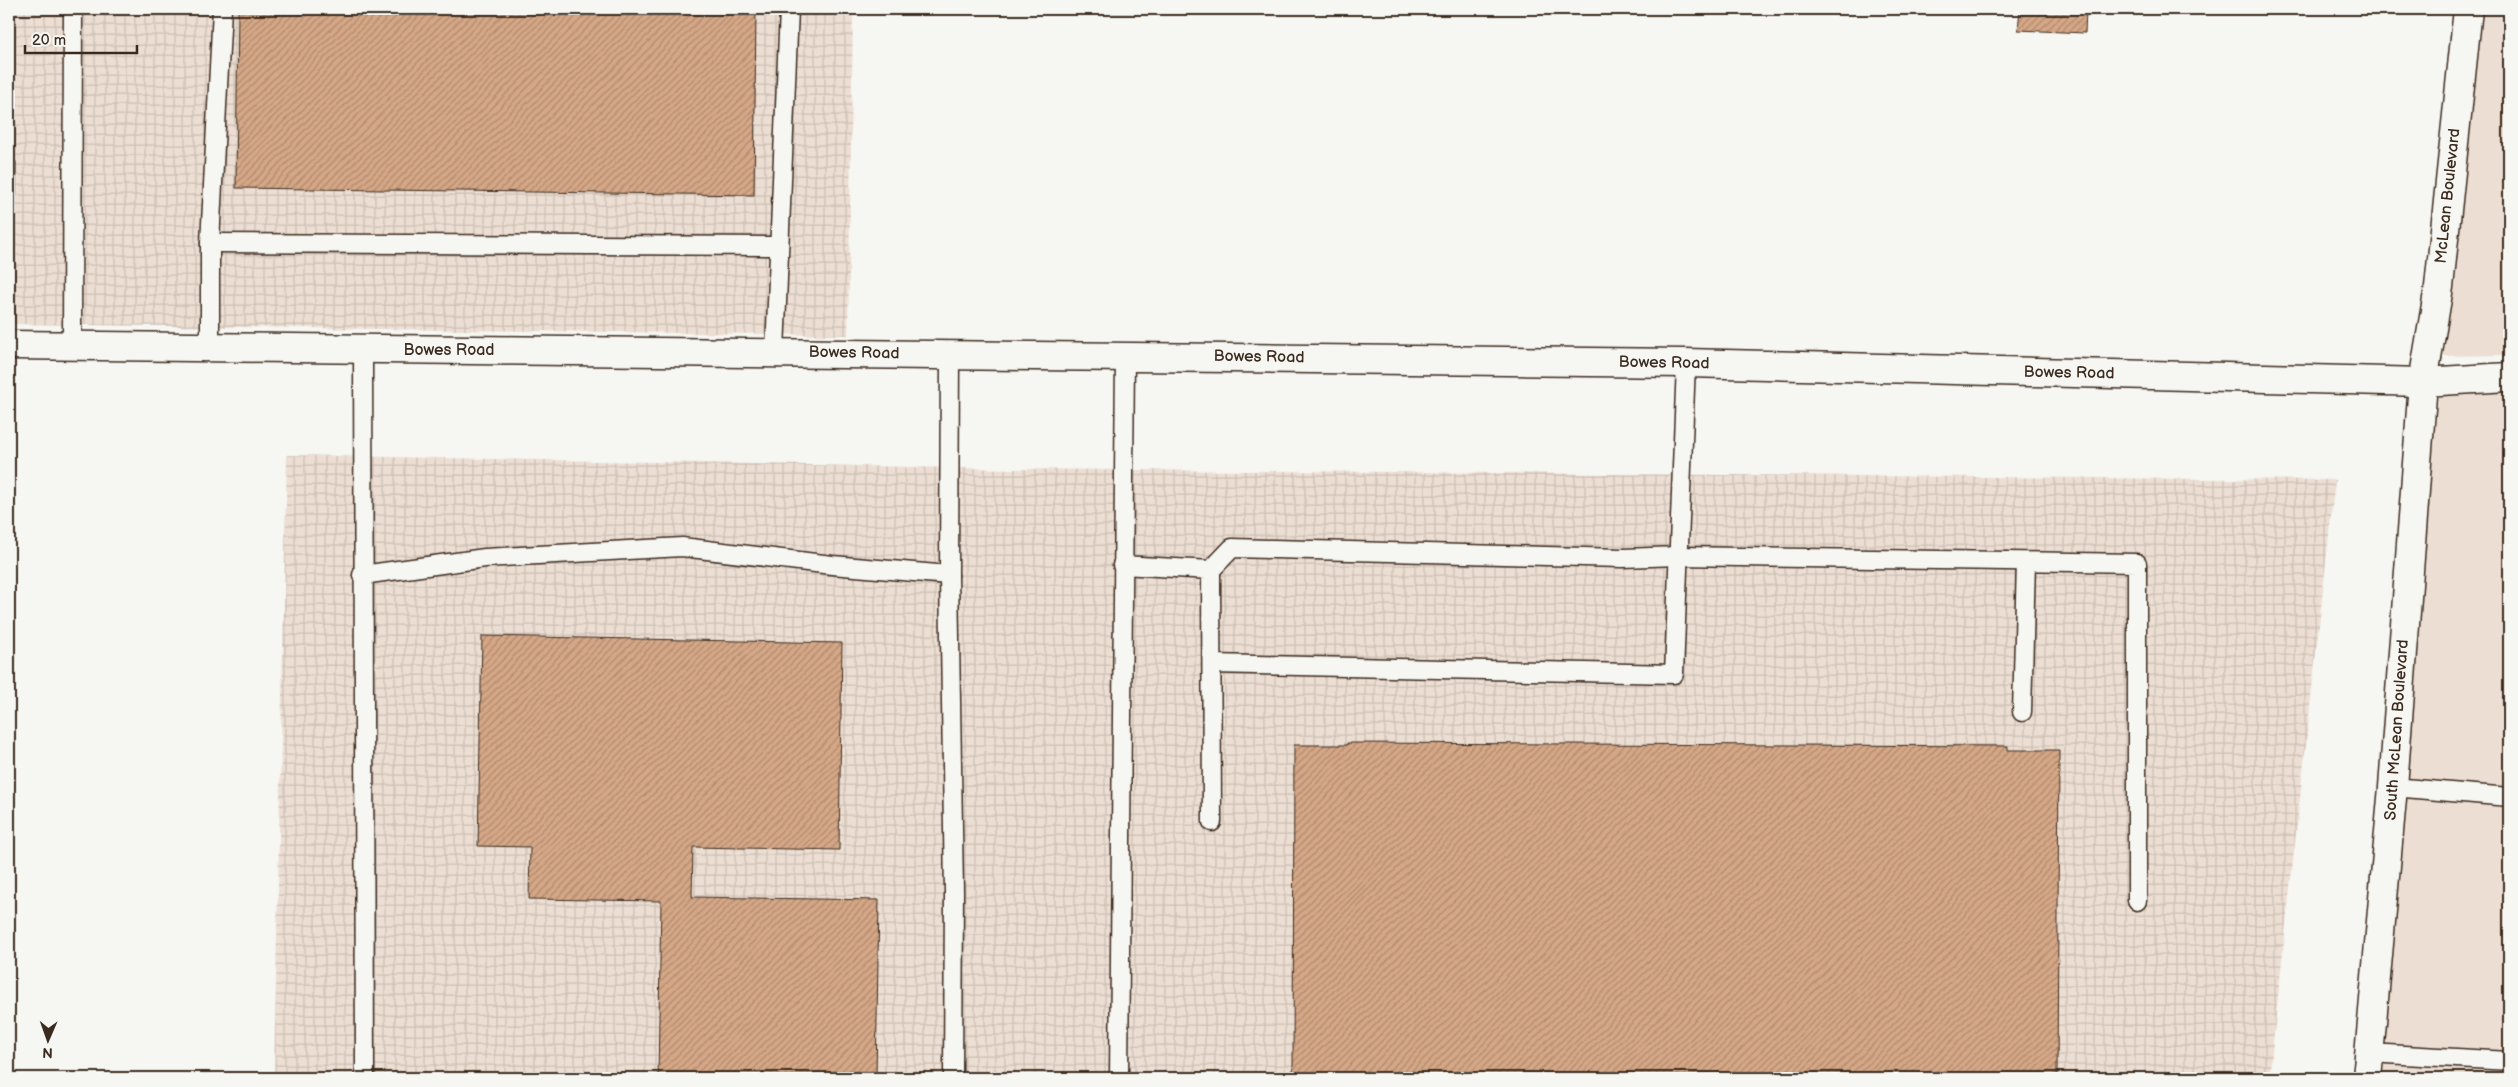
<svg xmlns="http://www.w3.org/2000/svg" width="2518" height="1087" viewBox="0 0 2518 1087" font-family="'Balsamiq Sans',sans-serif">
  <defs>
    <pattern id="industrial-grid" width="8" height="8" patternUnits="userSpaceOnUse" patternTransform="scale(1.25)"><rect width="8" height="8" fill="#ecded2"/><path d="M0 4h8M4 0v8" fill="none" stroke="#cbbfb4"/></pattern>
    <pattern id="building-hatch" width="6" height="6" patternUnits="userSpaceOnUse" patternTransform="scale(1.25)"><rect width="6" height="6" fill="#d5a786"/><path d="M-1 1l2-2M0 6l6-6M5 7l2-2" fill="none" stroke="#ae886d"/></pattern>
  </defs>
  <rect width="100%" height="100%" fill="#f6f6f2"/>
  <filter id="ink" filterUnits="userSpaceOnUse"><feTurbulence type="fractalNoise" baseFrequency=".02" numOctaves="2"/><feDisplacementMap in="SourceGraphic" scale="10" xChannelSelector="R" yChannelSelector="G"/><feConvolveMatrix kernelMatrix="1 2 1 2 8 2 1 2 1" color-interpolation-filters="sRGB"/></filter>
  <g filter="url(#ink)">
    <g fill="#ecded2">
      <path d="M2481,9H2509V355L2441,356Z"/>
      <path d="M2509,379V1078H2445L2377,1074L2439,382Z"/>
    </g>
    <g fill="url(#industrial-grid)">
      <path d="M9,9H853L848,335L9,324Z"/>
      <path d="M287,455L1013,469L2335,480L2269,1078H274Z"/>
    </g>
    <g fill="url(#building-hatch)" stroke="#3b2a1e">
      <path d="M238,9H756L754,195L236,188Z"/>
      <rect x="1104" y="9" width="67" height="3"/>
      <path d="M2020,9H2086L2085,33L2018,30Z"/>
      <rect x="9" y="162" width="7" height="32"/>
      <path d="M482,636L842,643L839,850L693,847L692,897L879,900L876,1078H658L661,901L529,899L530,847L478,846Z"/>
      <path d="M1347,743L2008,746V750H2059L2057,1078H1293L1294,745H1347Z"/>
    </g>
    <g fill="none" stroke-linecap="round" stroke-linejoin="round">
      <defs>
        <g id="lane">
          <path d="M210,243L778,246"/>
          <path d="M72,345L73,9"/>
          <path d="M210,347V243L222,9"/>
          <path d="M363,349L365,1078"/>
          <path d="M775,352L789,9"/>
          <path d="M950,354L949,575L954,892L953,1078"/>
          <path d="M1122,565L1211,570L1212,822"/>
          <path d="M1211,570L1232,548L1622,558L1679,556L2137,563V901"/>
          <path d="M362,575L485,558L682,547L832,565L949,575"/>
          <path d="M1212,664L1674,674L1686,363"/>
          <path d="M2022,712L2026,562"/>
          <path d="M2393,787L2509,797"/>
          <path d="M2369,1053L2509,1061"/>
          <path d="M1119,1078L1125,356"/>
        </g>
        <g id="secondary">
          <path d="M9,345L1686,363L2423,382L2509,377"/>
          <path d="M2367,1078L2393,787L2423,382L2439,287L2468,9"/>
        </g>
      </defs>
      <use href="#lane" stroke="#3b2a1e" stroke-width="21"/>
      <use href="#secondary" stroke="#3b2a1e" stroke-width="31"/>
      <use href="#lane" stroke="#f6f6f2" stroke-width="18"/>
      <use href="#secondary" stroke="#f6f6f2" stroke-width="28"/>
    </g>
  </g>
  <g text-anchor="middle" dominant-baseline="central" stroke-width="4" stroke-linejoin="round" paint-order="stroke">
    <g font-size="16" fill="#3b2a1e" stroke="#f6f6f2">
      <text transform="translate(2448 196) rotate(-84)">McLean Boulevard</text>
      <text x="449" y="350">Bowes Road</text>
      <text transform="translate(854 353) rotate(1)">Bowes Road</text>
      <text transform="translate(1259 357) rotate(1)">Bowes Road</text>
      <text transform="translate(1664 363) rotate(1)">Bowes Road</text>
      <text transform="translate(2069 373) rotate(1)">Bowes Road</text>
      <text transform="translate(2397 730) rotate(-86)">South McLean Boulevard</text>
    </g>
  </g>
  <rect width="2518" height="1087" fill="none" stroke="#f6f6f2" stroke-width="30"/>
  <rect x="15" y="15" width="2488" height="1057" fill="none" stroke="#3b2a1e" stroke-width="2" filter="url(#ink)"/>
  <g transform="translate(48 1040) rotate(182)" stroke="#f6f6f2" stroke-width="4" paint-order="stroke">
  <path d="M0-4L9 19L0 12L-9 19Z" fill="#3b2a1e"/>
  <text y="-8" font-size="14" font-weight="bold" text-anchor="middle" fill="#3b2a1e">N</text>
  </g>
  <path d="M25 45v8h112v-8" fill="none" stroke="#3b2a1e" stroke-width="2.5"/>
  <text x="32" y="45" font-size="15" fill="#3b2a1e" stroke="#f6f6f2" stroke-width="4" paint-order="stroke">20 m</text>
</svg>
